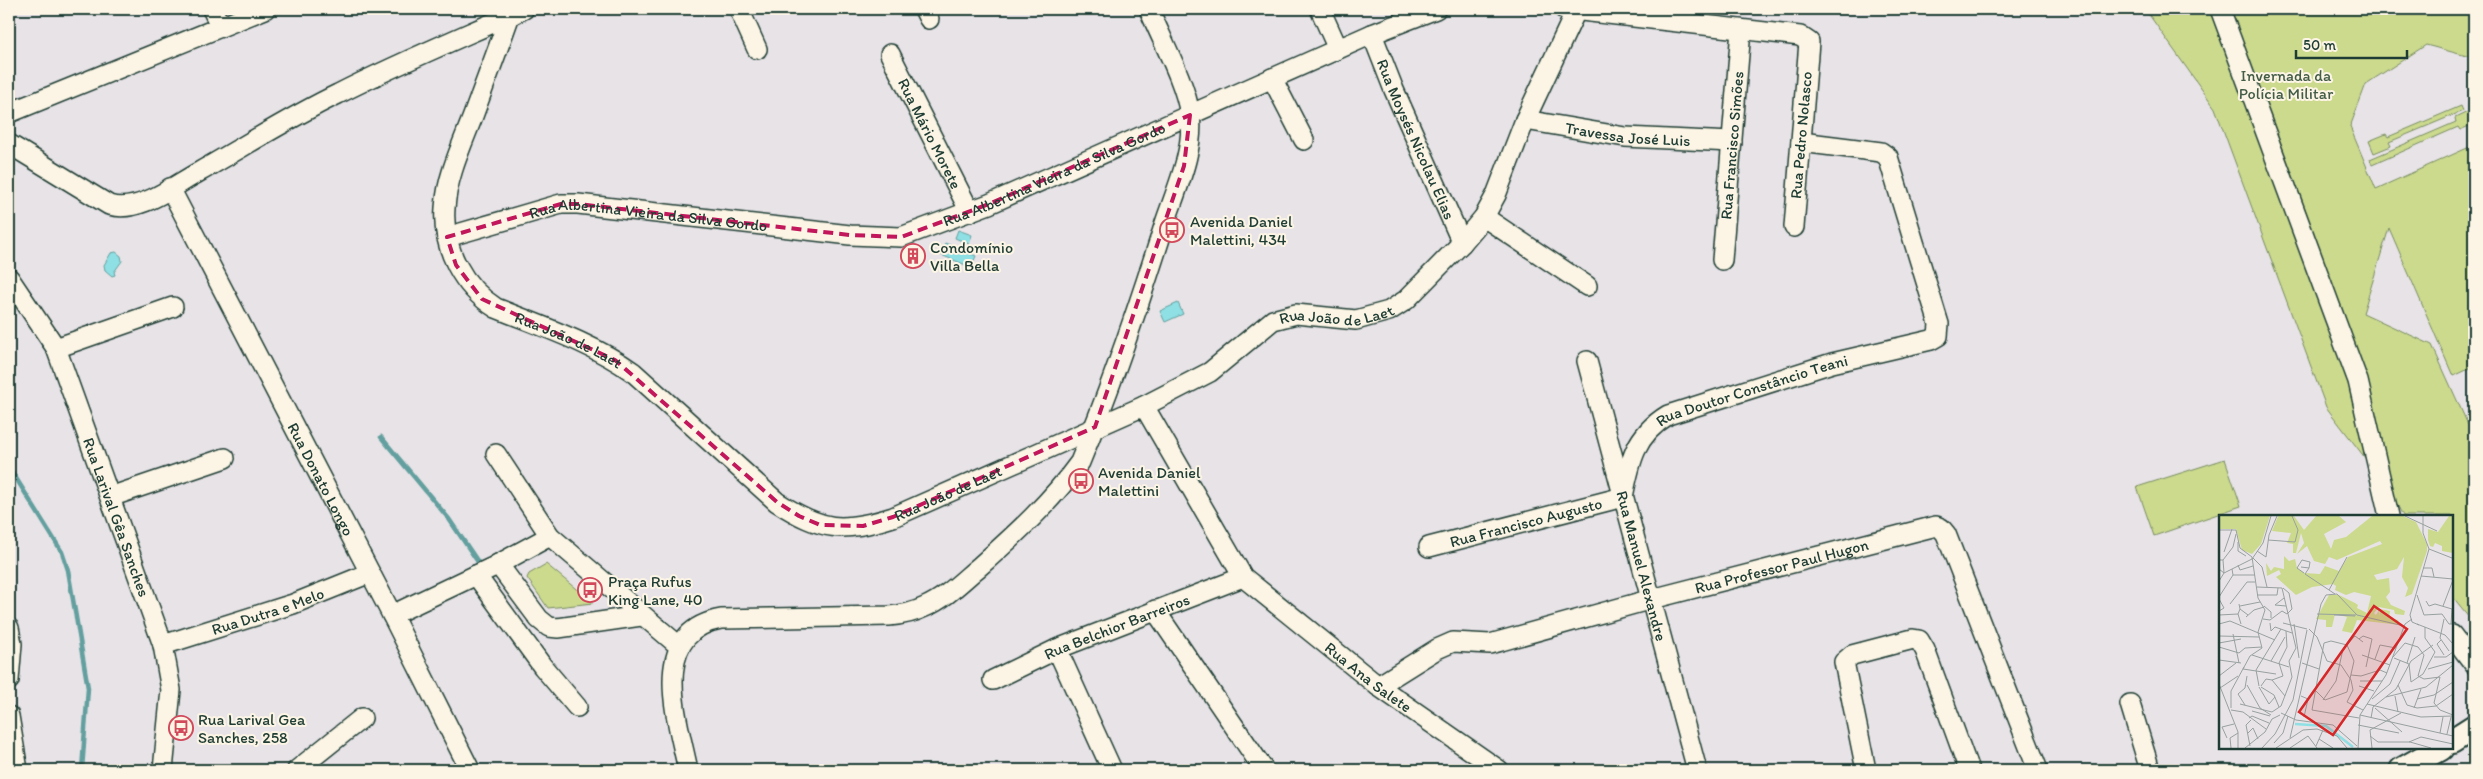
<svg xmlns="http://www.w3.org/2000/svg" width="2483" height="779" viewBox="0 0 2483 779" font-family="Itim,sans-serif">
  <rect width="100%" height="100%" fill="#e8e3e7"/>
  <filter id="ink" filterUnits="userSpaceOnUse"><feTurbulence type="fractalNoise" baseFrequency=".02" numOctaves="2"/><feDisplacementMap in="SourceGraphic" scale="10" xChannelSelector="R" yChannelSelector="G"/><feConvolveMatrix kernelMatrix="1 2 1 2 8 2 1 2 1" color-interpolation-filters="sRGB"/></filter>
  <g filter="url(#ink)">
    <g fill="#ccda8d" stroke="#768c60">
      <path d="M2145,9H2474V58L2426,45L2366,84L2350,127L2376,189L2474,145V366L2453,376L2389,228L2363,313L2432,345L2474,438V616L2470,618L2452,596V516H2403L2389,489L2326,407L2215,108Z"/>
      <path d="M2461,106L2463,111L2389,142L2391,146L2374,153L2369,141L2386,134L2388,137Z"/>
      <path d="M2472,110L2474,124L2460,130L2458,127L2372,165L2370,159L2456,122L2455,118Z"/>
      <path d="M2225,459L2241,506L2154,536L2137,487Z"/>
      <path d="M546,564L593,603L548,608L527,578L529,574Z"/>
    </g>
    <g fill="#8ee0e4" stroke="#629f9e">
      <path d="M958,230L972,235L969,244L955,238Z"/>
      <path d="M945,243L976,256L971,267L941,255Z"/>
      <path d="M116,252L121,256L122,261L114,272L115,275L112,276L105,270L104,265L111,253Z"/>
      <path d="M1178,303L1183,314L1165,322L1160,311Z"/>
    </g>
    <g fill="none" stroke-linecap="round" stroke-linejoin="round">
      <g stroke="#629f9e" stroke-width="4.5">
        <path d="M381,437L449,519L482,568"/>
        <path d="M9,467L62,552L68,570L88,688L82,770"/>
      </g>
      <defs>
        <g id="minor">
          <path d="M212,9L218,21L226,24"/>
          <path d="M739,9L757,49"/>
          <path d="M924,9L929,19"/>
          <path d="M1320,9L1338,49"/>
          <path d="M1564,9L1800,36L1809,42L1794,227"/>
          <path d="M2220,9L2358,381L2389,516"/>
          <path id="s1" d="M510,15C498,49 485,83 473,116C462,145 447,176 445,208C442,249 463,287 496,308C543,327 592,343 633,372L777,502C822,531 842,533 893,517L1144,406L1210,372L1273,320L1296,314L1356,320L1389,311L1406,300L1462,243L1484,217L1496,195L1525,120L1576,11"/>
          <path id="s2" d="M1372,34L1394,90L1462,243"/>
          <path id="s3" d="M890,54L970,212"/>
          <path d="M1272,78L1304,140"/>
          <path d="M9,113L265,9"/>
          <path id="s4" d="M1525,120L1625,137L1732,142"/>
          <path d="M9,144L109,205C139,214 173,186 199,172C245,146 290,117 338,94C399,63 462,37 524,9"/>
          <path id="s5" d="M170,188L392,615L470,770"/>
          <path d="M1484,217L1587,286"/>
          <path id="s6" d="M447,237L561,204H578L850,235L901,237L989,204L1372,34L1436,9"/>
          <path id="s7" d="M1722,260L1741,30"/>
          <path id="s8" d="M9,278L56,348L163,645L171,690L163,770"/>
          <path d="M56,348L173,307"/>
          <path id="s9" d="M1587,361L1697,770"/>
          <path id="s10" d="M1144,406L1243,577L1378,686L1499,770"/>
          <path d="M496,454L550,536L679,646"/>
          <path d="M110,497L225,458"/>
          <path id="s11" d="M1429,547L1623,497C1630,461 1635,435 1668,415L1832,363L1931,340L1938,336L1939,324L1888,157L1881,152L1801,142"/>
          <path d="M498,564L539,619L549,627L558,628L641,616"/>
          <path d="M476,575L543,667L577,707"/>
          <path d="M1155,610L1264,770"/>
          <path d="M392,615L493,567L550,536"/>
          <path d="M9,628L12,644L9,680"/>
          <path d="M2452,635L2474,664"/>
          <path id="s12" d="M163,645L293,604L370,573"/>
          <path d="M1057,649L1112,770"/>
          <path id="s13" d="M993,680L1057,649L1243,577"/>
          <path id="s14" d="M1378,686L1437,649L1453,642L1490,644L1652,599L1936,526L1941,528L1946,534L2038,770"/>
          <path d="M2130,704L2150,770"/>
          <path d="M9,716L18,770"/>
          <path d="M297,770L362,718"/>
          <path d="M688,770C678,720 647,633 721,619L889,616C902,615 913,613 925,607C946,598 963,580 980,566C1017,533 1051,502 1080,462C1112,385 1139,305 1164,226C1175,192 1195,151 1190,115C1185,81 1162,41 1149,9"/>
          <path d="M1866,770L1844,662L1852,655L1913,639L1919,640L1925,650L1969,770"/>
        </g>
        <g id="major">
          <path d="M2452,741L2474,727"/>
          <path d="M2402,770L2441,748"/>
        </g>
      </defs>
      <use href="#minor" stroke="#1f3d34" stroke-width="22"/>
      <use href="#major" stroke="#1f3d34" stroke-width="28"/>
      <use href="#minor" stroke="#fcf5e5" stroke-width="19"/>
      <use href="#major" stroke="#fcf5e5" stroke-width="24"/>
    </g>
  </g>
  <path fill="none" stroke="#c2185b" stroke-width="4" stroke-dasharray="10 6" stroke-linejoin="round" d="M1190,115L1184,166L1095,427L893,517L863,526L820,525L799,516L777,502L615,360L482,299L456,265L447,237L561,204H578L850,235L901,237L989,204Z"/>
  <defs>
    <symbol id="bus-ring" viewBox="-11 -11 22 22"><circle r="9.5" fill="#fcf5e5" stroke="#d1495b" stroke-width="1.5"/><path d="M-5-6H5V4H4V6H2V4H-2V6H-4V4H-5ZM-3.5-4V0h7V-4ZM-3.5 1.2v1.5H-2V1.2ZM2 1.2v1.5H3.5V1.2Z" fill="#d1495b"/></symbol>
    <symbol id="building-ring" viewBox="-11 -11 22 22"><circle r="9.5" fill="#fcf5e5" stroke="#d1495b" stroke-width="1.5"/><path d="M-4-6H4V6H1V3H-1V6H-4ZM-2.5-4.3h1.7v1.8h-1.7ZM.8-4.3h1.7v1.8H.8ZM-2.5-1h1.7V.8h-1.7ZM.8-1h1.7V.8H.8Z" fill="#d1495b"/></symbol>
  </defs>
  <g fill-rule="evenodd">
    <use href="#bus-ring" x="1158" y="216" width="28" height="28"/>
    <use href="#building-ring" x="899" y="242" width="28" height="28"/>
    <use href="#bus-ring" x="1067" y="467" width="28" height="28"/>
    <use href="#bus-ring" x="576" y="576" width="28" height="28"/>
    <use href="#bus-ring" x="167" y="714" width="28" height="28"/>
  </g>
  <g text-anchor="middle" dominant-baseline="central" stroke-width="4" stroke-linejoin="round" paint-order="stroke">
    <g font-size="16" fill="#425c46" stroke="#fcf5e5">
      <text x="2286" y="75">Invernada da<tspan x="2286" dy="18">Polícia Militar</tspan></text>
    </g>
    <g font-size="16" fill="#1f3d34" stroke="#fcf5e5">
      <text stroke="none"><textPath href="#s3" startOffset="89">Rua Mário Morete</textPath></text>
      <text stroke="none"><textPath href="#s4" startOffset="104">Travessa José Luis</textPath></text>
      <text transform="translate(1801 135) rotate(-85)">Rua Pedro Nolasco</text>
      <text stroke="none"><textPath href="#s2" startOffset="114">Rua Moysés Nicolau Elias</textPath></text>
      <text stroke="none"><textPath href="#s7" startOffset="115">Rua Francisco Simões</textPath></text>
      <text stroke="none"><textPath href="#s6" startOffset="626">Rua Albertina Vieira da Silva Gordo</textPath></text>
      <text stroke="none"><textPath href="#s6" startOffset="206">Rua Albertina Vieira da Silva Gordo</textPath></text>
      <text stroke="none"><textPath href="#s1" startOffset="1285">Rua João de Laet</textPath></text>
      <text stroke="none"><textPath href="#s1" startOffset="401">Rua João de Laet</textPath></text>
      <text stroke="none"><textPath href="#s11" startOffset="385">Rua Doutor Constâncio Teani</textPath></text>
      <text stroke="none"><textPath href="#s5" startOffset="328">Rua Donato Longo</textPath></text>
      <text stroke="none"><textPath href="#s1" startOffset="850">Rua João de Laet</textPath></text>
      <text stroke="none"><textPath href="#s8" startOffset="264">Rua Larival Gêa Sanches</textPath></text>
      <text stroke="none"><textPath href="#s11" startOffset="100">Rua Francisco Augusto</textPath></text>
      <text stroke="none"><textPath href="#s14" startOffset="426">Rua Professor Paul Hugon</textPath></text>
      <text stroke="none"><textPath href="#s9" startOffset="212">Rua Manuel Alexandre</textPath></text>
      <text stroke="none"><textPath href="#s12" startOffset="110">Rua Dutra e Melo</textPath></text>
      <text stroke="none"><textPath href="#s13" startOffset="135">Rua Belchior Barreiros</textPath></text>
      <text stroke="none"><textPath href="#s10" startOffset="358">Rua Ana Salete</textPath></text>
    </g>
    <g font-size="16" fill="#1f3d34" stroke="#fcf5e5" text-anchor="start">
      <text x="1190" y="221">Avenida Daniel<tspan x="1190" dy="18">Malettini, 434</tspan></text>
      <text x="930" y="247">Condomínio<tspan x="930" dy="18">Villa Bella</tspan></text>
      <text x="1098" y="472">Avenida Daniel<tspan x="1098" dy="18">Malettini</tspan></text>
      <text x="608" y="581">Praça Rufus<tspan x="608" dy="18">King Lane, 40</tspan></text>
      <text x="198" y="719">Rua Larival Gea<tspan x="198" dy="18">Sanches, 258</tspan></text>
    </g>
  </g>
  <g transform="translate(2219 515)">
    <rect width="234" height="234" fill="#e8e3e7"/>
    <path d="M0,1H51L42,29L33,39L23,35L17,14H0ZM59,1H75L85,15L97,1H120L127,7L105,19L112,34L115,25L127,22L153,1H184L197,7L208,29V36L193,79L186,82L189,73L183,62L185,42L178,54L155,60L158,65L170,63L171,77L167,82L172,90L186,96L185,100L176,99L175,95L160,92L155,98L157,100L160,95V101L161,94L171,96L170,103L179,105L181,110L138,105L133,118L123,116L128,102L116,99L113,112H107V105L97,104L110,80H120L136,88L139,90L138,93L148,98L152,81L135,77L127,80L116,75L117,71L114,69L93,72L77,80L57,62L62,59L60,55L48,61L47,48L52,56L55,52L65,54V41L70,46L76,44L78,53L85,58L101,59L106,51L120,56L129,42L163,29L161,26L118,45L110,42L106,49L95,46L88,31L78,39L85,28L82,18L77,38H74V29L68,28L72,18L53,16ZM230,1H234V38L223,36V31L216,28L214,32L211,31L209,25V14L219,17Z" fill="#ccda8d"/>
    <path fill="none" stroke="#8ee0e4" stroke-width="2.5" d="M76,209L107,211L134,232"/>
    <path fill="none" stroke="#98a19f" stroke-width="1" d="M186,1L218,16M0,15H17L21,33L33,42M49,25L76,27L79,15L73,1M19,27V36L27,41M210,34L233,43M38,36L47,42L50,20L58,1M5,37L13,14M34,43L43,52L48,72M33,44L44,28L52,1M0,45H4L5,58L0,66M4,45L14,32L17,19M19,50L21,55L34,51M82,52L90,53L86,59L116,79M204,53H213L215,62M0,54L5,58L33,44M85,58L78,53L83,45L91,47L90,53M14,60H36M202,61L234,64M38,72L63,73L77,133L70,146L73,162L67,178L62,191L53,197M64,73L70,78L73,94L68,99M110,75L128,42M38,80H58L59,73M198,80L205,100L223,99L230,109H234M0,82L14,60L13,54M65,83L56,90L67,91M0,84L5,93L0,96M207,86L210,91L216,89L233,94L232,109M11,89L28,67H36M20,89L21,94L29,100M21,91L41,87M45,91L52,97V103M224,91L234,65M21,94L19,99L22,109M98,99L137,100M0,100L19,99M115,100L136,101M138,100L185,111M27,102L35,95L45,92M44,104L51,105L63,96L68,99M225,104L221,123L230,136M51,108L52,116L56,112L73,118M64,108L88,114M0,109L11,106L56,125M75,109L80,143M198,109L226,120L234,129M200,110L193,107L191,100L210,34L204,18V1M90,114L98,122L108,146L122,150L132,165L134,175L128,187M14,119L20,148M0,121L40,122M140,124L144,121L153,124L147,152M222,125L218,129L225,140M0,128L22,124M0,132L20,138L26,133L43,132M33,140L70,152M143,140L171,150M174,142L186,128L199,132L205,140L199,161L205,164L221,162L215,188L221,195L234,200M215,142H227L234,137M175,143L190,149L192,167L204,159L216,137L206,123V112M156,144L161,130L177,133M0,145L22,148M52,146L66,122M83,148L100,154M188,148L196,122M24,154L57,159M24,154L31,141L43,133L39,117L46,95L39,83L33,42M209,154L234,147M132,160L142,161L161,155L168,158M0,161L17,148M53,165L64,161L60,148L68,132L67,116M141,166H163M0,169L19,217V233M28,170L41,193L52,200M179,170L188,190L198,193L217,191L234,179M40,171L37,155L62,114M42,171L47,164L53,165L66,181M140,171L155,176M40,172L50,189L56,182M42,172L55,180L60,192M1,173L19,161M97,176L106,185L128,177L135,146L128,130M82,181L89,184L85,202M176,181L179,197M167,182L207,172L234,150M153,184L171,169L181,146M198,184L215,180L234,167M104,185L117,166L124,134L136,121L144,127M128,187L144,195M21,189L53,197M148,189L202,202L234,201M26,190L19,179L26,173L28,161M12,193V176L25,152M156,193L183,217M195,193L202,174M12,195L24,197L47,214M93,195L105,128L112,126L128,130M93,195L140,203M33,196L51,201M62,198L77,205L114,210L138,231M141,200L234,221M30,203L33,201L50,208M152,203L154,192L177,174L192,146L214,130M139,210L180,218M29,218L34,213L39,224M221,218L224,202M228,219L232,202M151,221L159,227H191L212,233M8,223L3,212L15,209M71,223L102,89L107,80L118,79L138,100M100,224L114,233M190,227L202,222L234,229M55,228L64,218L69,201M31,231L27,210L32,205M97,231L104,215M12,233L11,223L19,218M26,233L46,217L53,204L61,200M43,233L56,219L74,185L88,115M57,233L84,215L98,214L118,221L128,233M71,233L89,221L98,233M139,233L141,200L167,160L186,109L193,104M153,233L151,215L182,198"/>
    <path fill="#d62828" fill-opacity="0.15" stroke="#d62828" stroke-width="2.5" d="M155,91L188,114L114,220L80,197Z"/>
    <rect width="234" height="234" fill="none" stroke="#1f3d34" stroke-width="2.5"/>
  </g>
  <rect width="2483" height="779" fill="none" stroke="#fcf5e5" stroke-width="30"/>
  <rect x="15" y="15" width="2453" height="749" fill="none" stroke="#1f3d34" stroke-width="2" filter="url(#ink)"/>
  <path d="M2296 50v8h111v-8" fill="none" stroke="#1f3d34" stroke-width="2.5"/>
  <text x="2303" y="50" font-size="15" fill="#1f3d34" stroke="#fcf5e5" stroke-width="4" paint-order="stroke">50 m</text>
</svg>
